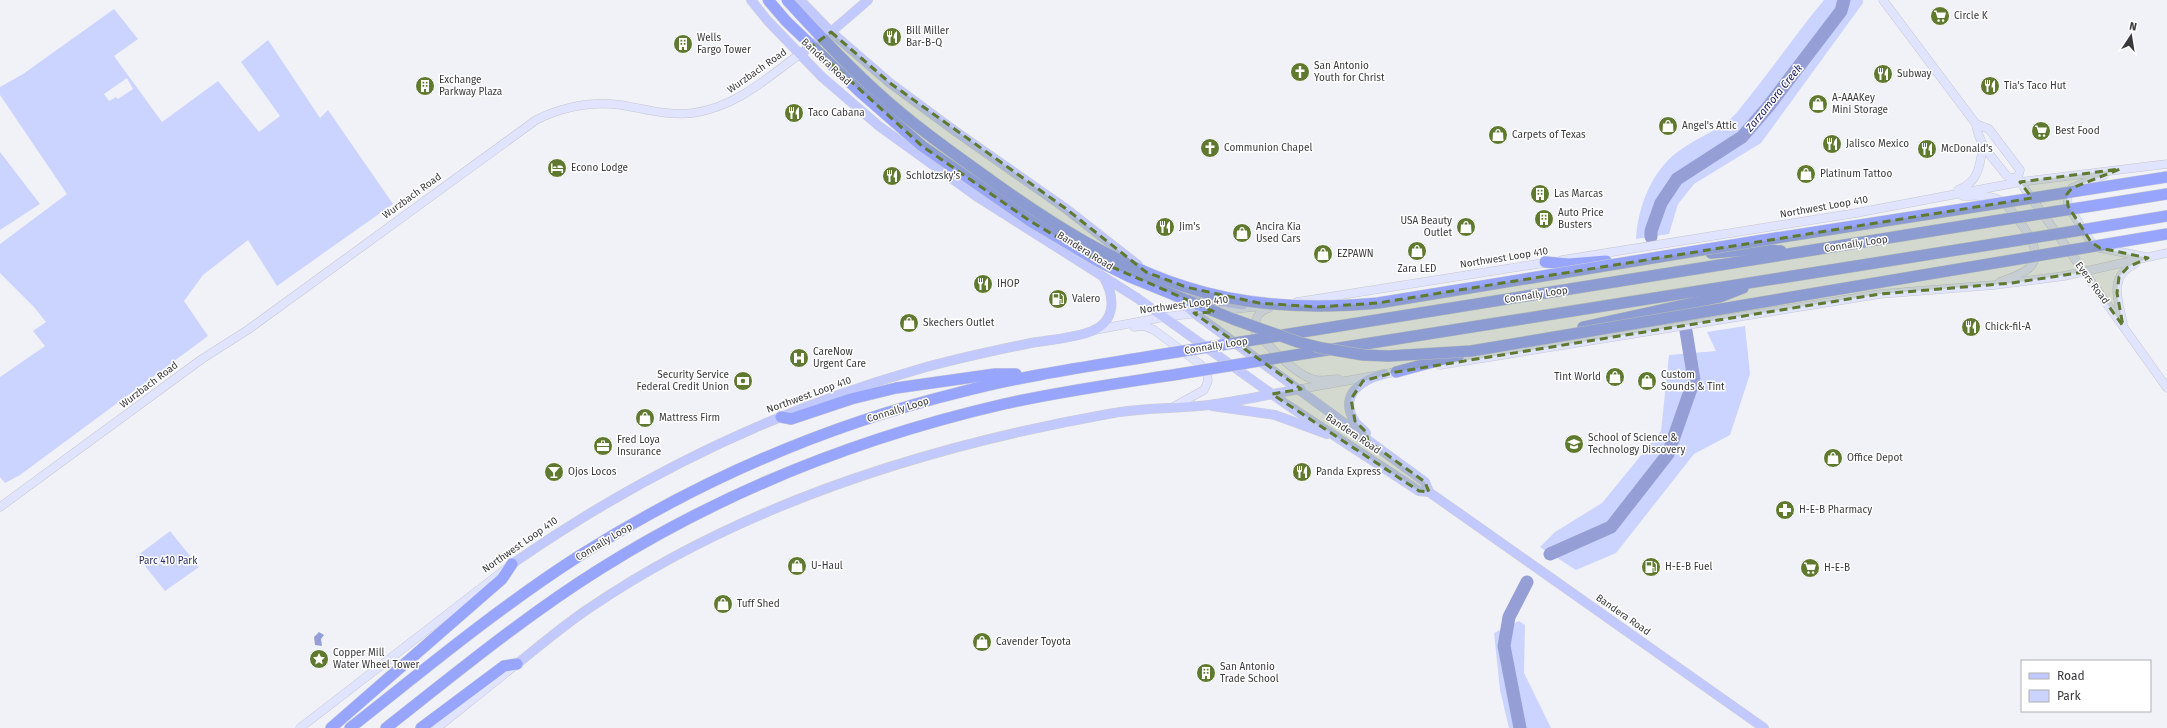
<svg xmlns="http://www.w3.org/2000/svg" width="2167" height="728" viewBox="0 0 2167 728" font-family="'Fira Sans',sans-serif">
  <rect width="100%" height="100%" fill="#f1f2f8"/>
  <g fill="#cbd4ff" fill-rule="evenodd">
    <path d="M1824,0H1863V3L1761,143L1694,184L1678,204L1669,234L1636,239C1638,205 1653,167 1683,148C1702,135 1723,129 1738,111C1768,75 1794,36 1824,0Z"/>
    <path d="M114,9L138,39L114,56L162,122L218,81L259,132L280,116L241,62L268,40L320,118L328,110L393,204L277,286L248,240L203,275L184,301L208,336L20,475L5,483L0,477V377L45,346L33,331L46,322L34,307L0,273V244L67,194L0,95V87L23,74ZM127,78L133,89L118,99L116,97L109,101L104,94Z"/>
    <path d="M0,152L40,204L0,230Z"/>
    <path d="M1745,326L1750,374L1730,435L1694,454L1616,553L1576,570L1540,547L1555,532L1602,503L1661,431L1669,355L1716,351L1707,332Z"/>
    <path d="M170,531L199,567L165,591L137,556Z"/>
    <path d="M1519,621L1525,625L1524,673L1551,728H1509L1500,690L1494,633Z"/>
  </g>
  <path fill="#959fd6" d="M319,632L324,635L321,639L322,646L315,645L314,637Z"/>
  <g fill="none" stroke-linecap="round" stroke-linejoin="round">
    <g stroke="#959fd6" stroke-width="13">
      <path d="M1651,237V231L1661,203L1677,179L1742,137L1768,107L1841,11L1844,0"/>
      <path d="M1550,554L1611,527L1668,454L1694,380L1686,331"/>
      <path d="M1520,728L1504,646L1509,617L1527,582"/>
    </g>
    <defs>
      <g id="secondary">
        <path d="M1883,0L1976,124C1978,144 1994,159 2006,175L2010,178L2018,177"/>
        <path d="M1976,124L1989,129L2020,170L2018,177L2020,182L2167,388"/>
        <path d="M2104,175L2072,188L2067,194L2068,206L2091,242L2100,248L2146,257"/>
        <path d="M1958,190C1979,182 1980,165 1983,145"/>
        <path d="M1963,196C1979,196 1993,194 2006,204C2017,219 2048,251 2029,268C2022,275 2009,278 2000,282"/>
        <path d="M1562,260L1856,213L2020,182L2167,164"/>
        <path d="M1297,302L1550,262"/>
        <path d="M1269,308C1257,312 1255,319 1255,331C1268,345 1297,377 1316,380C1323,381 1331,379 1338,379"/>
        <path d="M1215,311L1262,306"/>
        <path d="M2123,323C2118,300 2108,276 2135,264"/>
        <path d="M1134,327L1144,326L1154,330L1200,364L1207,373L1208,381L1204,390L1175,406"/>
        <path d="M1095,330L1164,317L1198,313"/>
        <path d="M1440,365L1880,294L1994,285L2064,276L2167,253"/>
        <path d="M1301,389L1401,371"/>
        <path d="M0,507L202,359L249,329L536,120C562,107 591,101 621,105C645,109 668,116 693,113C736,107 767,78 800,54"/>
        <path d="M300,728L507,568"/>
        <path d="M437,728L517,664"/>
      </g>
      <g id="primary">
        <path d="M751,0L767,20L822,77L879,126L976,196L1137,298L1286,404L1419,491L1429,492L1764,728"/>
        <path d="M800,0L831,32L890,83L955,131L1065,208L1138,265"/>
        <path d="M800,54L831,32L868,0"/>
        <path d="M1193,294L1210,300L1243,305"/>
        <path d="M1177,298L1194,313L1425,482L1429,492"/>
        <path d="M1212,406L1275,415L1327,434"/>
        <path d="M1366,433C1363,429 1358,426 1355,422C1338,395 1361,380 1384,374"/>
        <path d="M512,564C637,477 769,412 916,370C954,359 992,351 1031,343C1049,340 1075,338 1092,331C1116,321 1115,297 1104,278"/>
        <path d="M517,664C542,644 565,624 591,607C743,504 929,446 1108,414C1141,407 1176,409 1209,405C1240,401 1270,394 1301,389"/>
      </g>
      <g id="motorway">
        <path d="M2098,205L2167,194"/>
        <path d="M2112,225L2167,216"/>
        <path d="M1711,253L1757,249L1781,251"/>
        <path d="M1545,262L1569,264L1606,261"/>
        <path d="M1583,327L1720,297L1743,288"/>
        <path d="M1283,335L1994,221"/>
        <path d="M1308,353L2007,242"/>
        <path d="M1396,372L1459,355"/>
        <path d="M781,417L791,419L851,399L896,388L995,374H1016"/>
        <path d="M331,728L502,579L512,564"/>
        <path d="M350,728C425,669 498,608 579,556C696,482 826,425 961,392C1026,375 1092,366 1158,355"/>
        <path d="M386,728C456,673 525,616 600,569C724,491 861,437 1004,404C1062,391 1121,383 1179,374"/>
        <path d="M421,728L504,666L517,664"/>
      </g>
    </defs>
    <use href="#secondary" stroke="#c6c7cd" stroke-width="9"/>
    <use href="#primary" stroke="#cfcfd0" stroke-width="10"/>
    <use href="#motorway" stroke="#cfcfd0" stroke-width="12"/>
    <use href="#secondary" stroke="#e0e4fe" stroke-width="8"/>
    <use href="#primary" stroke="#c1c9fe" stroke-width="9"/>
    <use href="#motorway" stroke="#98a5fd" stroke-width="11"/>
    <defs>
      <g id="motorway-bridge">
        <path d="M768,0L786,21L859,91L922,146L1030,221L1096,260L1130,277L1233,319L1298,342L1322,348L1363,355L1389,356L1471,351L2167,234"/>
        <path d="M787,0C816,32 845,63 877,92C913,125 953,153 992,181C1052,224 1116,265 1186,287C1248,307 1314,309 1378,303L1757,241L2167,177"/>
        <path d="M1994,221L2098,205"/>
        <path d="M2007,242L2112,225"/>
        <path d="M1158,355L1278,336"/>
        <path d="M1179,374L1308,353"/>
      </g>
    </defs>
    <use href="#motorway-bridge" stroke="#cfcfd0" stroke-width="12" stroke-linecap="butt"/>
    <use href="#motorway-bridge" stroke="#98a5fd" stroke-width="11"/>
  </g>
  <path fill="#5f7a2e" fill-opacity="0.2" stroke="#5f7a2e" stroke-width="3" stroke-dasharray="8 5" stroke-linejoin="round" d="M831,32L890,83L1065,208L1146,272L1186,287L1259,303L1317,307L1378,303L2032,198L2020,182L2120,169L2072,188L2067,194L2068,206L2091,242L2100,248L2148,258L2128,267L2119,277L2117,293L2123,326L2084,272L2012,283L1880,294L1396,372L1363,381L1351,399L1355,421L1366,432L1368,441L1425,482L1429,492L1419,491L1272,394L1301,389L1194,313L1215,312L1096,260L1030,221L922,146L812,46Z"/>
  <defs>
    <symbol id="supermarket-disc" viewBox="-11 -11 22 22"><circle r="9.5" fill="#5f7a2e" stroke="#fff"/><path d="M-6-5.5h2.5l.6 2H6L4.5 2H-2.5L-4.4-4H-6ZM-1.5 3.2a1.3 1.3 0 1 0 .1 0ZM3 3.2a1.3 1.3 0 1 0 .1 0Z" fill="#fff"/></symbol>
    <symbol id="restaurant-disc" viewBox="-11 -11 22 22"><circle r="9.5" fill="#5f7a2e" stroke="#fff"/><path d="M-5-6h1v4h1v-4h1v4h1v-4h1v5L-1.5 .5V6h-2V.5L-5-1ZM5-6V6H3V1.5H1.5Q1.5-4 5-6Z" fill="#fff"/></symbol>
    <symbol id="building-disc" viewBox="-11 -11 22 22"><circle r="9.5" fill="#5f7a2e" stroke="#fff"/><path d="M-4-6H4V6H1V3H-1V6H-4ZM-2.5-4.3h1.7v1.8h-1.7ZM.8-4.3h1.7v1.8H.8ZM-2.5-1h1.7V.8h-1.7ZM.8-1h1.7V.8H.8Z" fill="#fff"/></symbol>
    <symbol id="church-disc" viewBox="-11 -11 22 22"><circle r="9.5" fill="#5f7a2e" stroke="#fff"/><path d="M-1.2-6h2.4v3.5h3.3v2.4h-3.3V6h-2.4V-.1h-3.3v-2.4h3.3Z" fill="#fff"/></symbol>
    <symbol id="shop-disc" viewBox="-11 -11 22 22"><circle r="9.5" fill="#5f7a2e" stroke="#fff"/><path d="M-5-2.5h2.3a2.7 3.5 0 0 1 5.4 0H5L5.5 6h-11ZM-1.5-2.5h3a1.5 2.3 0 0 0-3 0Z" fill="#fff"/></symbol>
    <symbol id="hotel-disc" viewBox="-11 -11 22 22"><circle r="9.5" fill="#5f7a2e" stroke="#fff"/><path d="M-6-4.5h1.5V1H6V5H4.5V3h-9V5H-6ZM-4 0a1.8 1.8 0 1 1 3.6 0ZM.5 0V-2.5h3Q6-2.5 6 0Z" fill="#fff"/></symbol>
    <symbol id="fuel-disc" viewBox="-11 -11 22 22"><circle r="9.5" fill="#5f7a2e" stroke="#fff"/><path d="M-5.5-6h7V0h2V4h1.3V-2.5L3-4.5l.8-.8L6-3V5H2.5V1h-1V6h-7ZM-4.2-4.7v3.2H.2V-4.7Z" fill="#fff"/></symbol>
    <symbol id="hospital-disc" viewBox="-11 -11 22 22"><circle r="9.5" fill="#5f7a2e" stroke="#fff"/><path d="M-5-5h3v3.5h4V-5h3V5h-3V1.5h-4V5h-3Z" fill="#fff"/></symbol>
    <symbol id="bank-disc" viewBox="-11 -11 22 22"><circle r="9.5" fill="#5f7a2e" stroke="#fff"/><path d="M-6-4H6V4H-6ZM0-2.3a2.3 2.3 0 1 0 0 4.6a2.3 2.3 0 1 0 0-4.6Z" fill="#fff"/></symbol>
    <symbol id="school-disc" viewBox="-11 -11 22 22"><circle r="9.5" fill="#5f7a2e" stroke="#fff"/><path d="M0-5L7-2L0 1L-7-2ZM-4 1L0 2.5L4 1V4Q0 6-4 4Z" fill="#fff"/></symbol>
    <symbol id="office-disc" viewBox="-11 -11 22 22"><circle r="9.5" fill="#5f7a2e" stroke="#fff"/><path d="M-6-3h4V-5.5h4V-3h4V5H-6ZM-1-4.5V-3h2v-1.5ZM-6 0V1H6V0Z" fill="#fff"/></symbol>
    <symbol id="bar-disc" viewBox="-11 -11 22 22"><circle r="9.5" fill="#5f7a2e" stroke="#fff"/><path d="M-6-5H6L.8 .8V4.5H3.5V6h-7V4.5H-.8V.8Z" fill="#fff"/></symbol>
    <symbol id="pharmacy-disc" viewBox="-11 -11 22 22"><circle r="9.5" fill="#5f7a2e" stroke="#fff"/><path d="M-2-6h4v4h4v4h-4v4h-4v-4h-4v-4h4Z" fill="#fff"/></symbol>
    <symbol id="sight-disc" viewBox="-11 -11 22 22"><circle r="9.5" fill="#5f7a2e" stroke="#fff"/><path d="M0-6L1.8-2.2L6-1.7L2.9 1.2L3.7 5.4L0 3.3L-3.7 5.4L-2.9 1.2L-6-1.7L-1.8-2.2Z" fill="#fff"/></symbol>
  </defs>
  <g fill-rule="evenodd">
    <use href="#supermarket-disc" x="1929" y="5" width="22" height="22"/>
    <use href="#restaurant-disc" x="881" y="26" width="22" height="22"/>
    <use href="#building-disc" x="672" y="33" width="22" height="22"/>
    <use href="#church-disc" x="1289" y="61" width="22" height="22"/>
    <use href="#restaurant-disc" x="1872" y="63" width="22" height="22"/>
    <use href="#building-disc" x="414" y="75" width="22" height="22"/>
    <use href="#restaurant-disc" x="1979" y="75" width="22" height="22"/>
    <use href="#shop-disc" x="1807" y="93" width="22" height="22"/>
    <use href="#restaurant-disc" x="783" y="102" width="22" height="22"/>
    <use href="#shop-disc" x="1657" y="115" width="22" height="22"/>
    <use href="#supermarket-disc" x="2030" y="120" width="22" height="22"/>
    <use href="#shop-disc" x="1487" y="124" width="22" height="22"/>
    <use href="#restaurant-disc" x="1821" y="133" width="22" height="22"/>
    <use href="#church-disc" x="1199" y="137" width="22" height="22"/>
    <use href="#restaurant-disc" x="1916" y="138" width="22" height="22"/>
    <use href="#hotel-disc" x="546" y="157" width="22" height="22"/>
    <use href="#shop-disc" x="1795" y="163" width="22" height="22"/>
    <use href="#restaurant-disc" x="881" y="165" width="22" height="22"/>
    <use href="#building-disc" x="1529" y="183" width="22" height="22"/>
    <use href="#building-disc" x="1533" y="208" width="22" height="22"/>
    <use href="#restaurant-disc" x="1154" y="216" width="22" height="22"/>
    <use href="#shop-disc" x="1455" y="216" width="22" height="22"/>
    <use href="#shop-disc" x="1231" y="222" width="22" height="22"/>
    <use href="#shop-disc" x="1406" y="240" width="22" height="22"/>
    <use href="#shop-disc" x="1312" y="243" width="22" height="22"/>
    <use href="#restaurant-disc" x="972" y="273" width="22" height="22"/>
    <use href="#fuel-disc" x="1047" y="288" width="22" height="22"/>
    <use href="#shop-disc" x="898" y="312" width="22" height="22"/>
    <use href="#restaurant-disc" x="1960" y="316" width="22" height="22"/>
    <use href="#hospital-disc" x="788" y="347" width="22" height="22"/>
    <use href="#shop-disc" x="1604" y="366" width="22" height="22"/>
    <use href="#bank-disc" x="732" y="370" width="22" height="22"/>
    <use href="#shop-disc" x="1636" y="370" width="22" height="22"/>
    <use href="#shop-disc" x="634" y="407" width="22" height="22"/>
    <use href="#school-disc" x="1563" y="433" width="22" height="22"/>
    <use href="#office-disc" x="592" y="435" width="22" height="22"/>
    <use href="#shop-disc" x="1822" y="447" width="22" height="22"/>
    <use href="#bar-disc" x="543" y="461" width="22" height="22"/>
    <use href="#restaurant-disc" x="1291" y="461" width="22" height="22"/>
    <use href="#pharmacy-disc" x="1774" y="499" width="22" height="22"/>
    <use href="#shop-disc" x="786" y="555" width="22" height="22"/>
    <use href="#fuel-disc" x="1640" y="556" width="22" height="22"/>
    <use href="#supermarket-disc" x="1799" y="557" width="22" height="22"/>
    <use href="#shop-disc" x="712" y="593" width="22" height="22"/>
    <use href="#shop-disc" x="971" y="631" width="22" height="22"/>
    <use href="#sight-disc" x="308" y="648" width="22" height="22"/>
    <use href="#building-disc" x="1195" y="662" width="22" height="22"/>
  </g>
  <g text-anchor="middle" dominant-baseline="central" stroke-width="3" stroke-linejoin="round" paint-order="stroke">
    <g font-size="10" fill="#39393b" stroke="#fff" text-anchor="start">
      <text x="1954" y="16">Circle K</text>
      <text x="906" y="31">Bill Miller<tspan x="906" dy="12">Bar-B-Q</tspan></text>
      <text x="697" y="38">Wells<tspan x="697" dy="12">Fargo Tower</tspan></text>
      <text x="1314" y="66">San Antonio<tspan x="1314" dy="12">Youth for Christ</tspan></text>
      <text x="1897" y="74">Subway</text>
      <text x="439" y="80">Exchange<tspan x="439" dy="12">Parkway Plaza</tspan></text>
      <text x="2004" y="86">Tia's Taco Hut</text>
      <text x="1832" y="98">A-AAAKey<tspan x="1832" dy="12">Mini Storage</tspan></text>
      <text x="808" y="113">Taco Cabana</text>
      <text x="1682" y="126">Angel's Attic</text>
      <text x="2055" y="131">Best Food</text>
      <text x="1512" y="135">Carpets of Texas</text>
      <text x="1846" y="144">Jalisco Mexico</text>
      <text x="1224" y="148">Communion Chapel</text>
      <text x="1941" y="149">McDonald's</text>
      <text x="571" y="168">Econo Lodge</text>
      <text x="1820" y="174">Platinum Tattoo</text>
      <text x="906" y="176">Schlotzsky's</text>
      <text x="1554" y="194">Las Marcas</text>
      <text x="1558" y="213">Auto Price<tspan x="1558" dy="12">Busters</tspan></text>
      <text x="1452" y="221" text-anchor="end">USA Beauty<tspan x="1452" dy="12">Outlet</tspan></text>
      <text x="1179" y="227">Jim's</text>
      <text x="1256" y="227">Ancira Kia<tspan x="1256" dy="12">Used Cars</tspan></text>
      <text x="1337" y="254">EZPAWN</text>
      <text x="1417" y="269" text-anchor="middle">Zara LED</text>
      <text x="997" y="284">IHOP</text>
      <text x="1072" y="299">Valero</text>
      <text x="923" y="323">Skechers Outlet</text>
      <text x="1985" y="327">Chick-fil-A</text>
      <text x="813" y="352">CareNow<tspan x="813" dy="12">Urgent Care</tspan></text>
      <text x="729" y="375" text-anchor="end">Security Service<tspan x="729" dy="12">Federal Credit Union</tspan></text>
      <text x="1661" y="375">Custom<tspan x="1661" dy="12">Sounds &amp; Tint</tspan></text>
      <text x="1601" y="377" text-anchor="end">Tint World</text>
      <text x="659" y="418">Mattress Firm</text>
      <text x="1588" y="438">School of Science &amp;<tspan x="1588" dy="12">Technology Discovery</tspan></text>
      <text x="617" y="440">Fred Loya<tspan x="617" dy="12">Insurance</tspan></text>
      <text x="1847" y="458">Office Depot</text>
      <text x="568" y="472">Ojos Locos</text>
      <text x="1316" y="472">Panda Express</text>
      <text x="1799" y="510">H-E-B Pharmacy</text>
      <text x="811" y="566">U-Haul</text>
      <text x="1665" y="567">H-E-B Fuel</text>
      <text x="1824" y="568">H-E-B</text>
      <text x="737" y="604">Tuff Shed</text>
      <text x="996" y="642">Cavender Toyota</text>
      <text x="333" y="653">Copper Mill<tspan x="333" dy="12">Water Wheel Tower</tspan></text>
      <text x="1220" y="667">San Antonio<tspan x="1220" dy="12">Trade School</tspan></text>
    </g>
    <g font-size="10" fill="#39393b" stroke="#fff">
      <text transform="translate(826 62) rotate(43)">Bandera Road</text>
      <text transform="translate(757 71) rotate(-35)">Wurzbach Road</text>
      <text transform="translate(412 196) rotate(-36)">Wurzbach Road</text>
      <text transform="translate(1824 207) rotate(-10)">Northwest Loop 410</text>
      <text transform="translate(1856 244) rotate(-9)">Connally Loop</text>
      <text transform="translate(1085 251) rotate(32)">Bandera Road</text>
      <text transform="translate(1504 258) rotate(-9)">Northwest Loop 410</text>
      <text transform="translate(2092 283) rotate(54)">Evers Road</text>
      <text transform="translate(1536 295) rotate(-9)">Connally Loop</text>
      <text transform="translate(1184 305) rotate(-7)">Northwest Loop 410</text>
      <text transform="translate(1216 346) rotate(-9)">Connally Loop</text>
      <text transform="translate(149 385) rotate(-37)">Wurzbach Road</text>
      <text transform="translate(809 395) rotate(-20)">Northwest Loop 410</text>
      <text transform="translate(898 410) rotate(-17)">Connally Loop</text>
      <text transform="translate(1353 434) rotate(34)">Bandera Road</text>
      <text transform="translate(604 542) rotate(-31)">Connally Loop</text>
      <text transform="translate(520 545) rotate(-35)">Northwest Loop 410</text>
      <text transform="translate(1623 615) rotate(35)">Bandera Road</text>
    </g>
    <g font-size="10" fill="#272a6b" stroke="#fff">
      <text x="168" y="561">Parc 410 Park</text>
    </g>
    <g font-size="11" font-style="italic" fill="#212263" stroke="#fff">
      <text transform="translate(1774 98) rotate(-51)">Zarzamora Creek</text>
    </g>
  </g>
  <rect x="2021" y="660" width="130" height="52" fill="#ffffff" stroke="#b0b0b1"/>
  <rect x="2029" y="673" width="20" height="6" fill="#c1c9fe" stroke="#b0b0b1"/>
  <text x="2057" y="680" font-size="12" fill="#39393b">Road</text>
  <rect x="2029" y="690" width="20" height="12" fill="#cbd4ff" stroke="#b0b0b1"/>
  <text x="2057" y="700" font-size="12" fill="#39393b">Park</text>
  <g transform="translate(2131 36) rotate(12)" stroke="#ffffff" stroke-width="3" paint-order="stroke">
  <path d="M0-3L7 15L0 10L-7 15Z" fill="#39393b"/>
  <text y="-6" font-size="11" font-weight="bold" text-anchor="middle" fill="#39393b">N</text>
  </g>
</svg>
